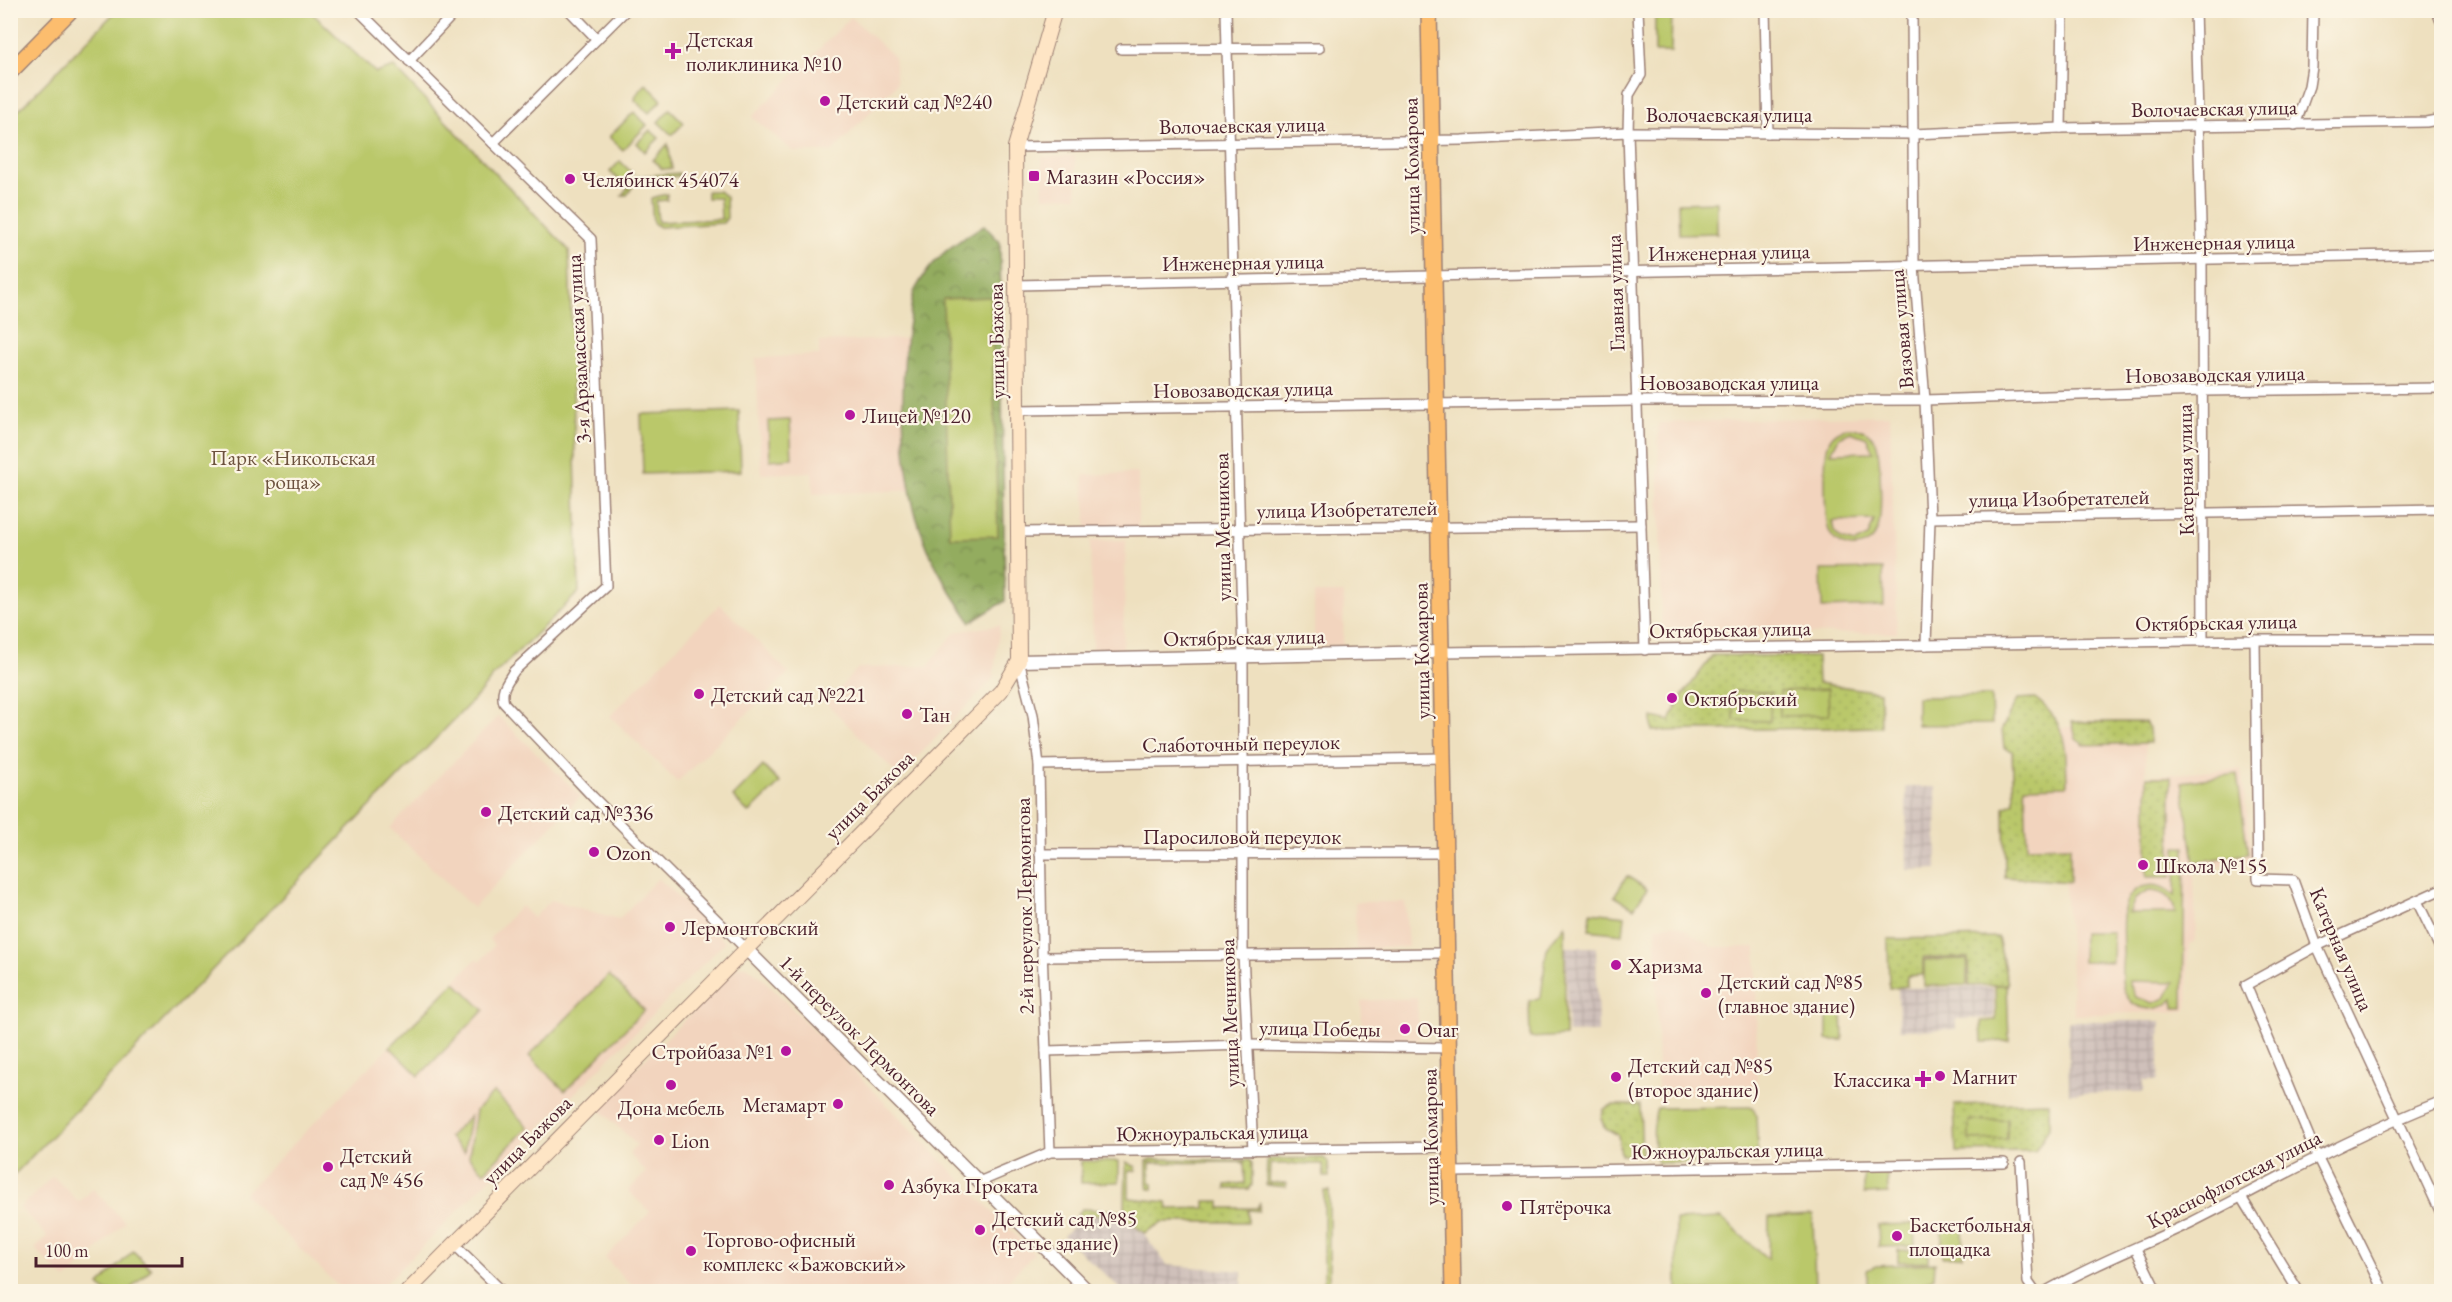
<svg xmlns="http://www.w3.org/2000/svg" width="2452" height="1302" viewBox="0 0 2452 1302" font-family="'EB Garamond',serif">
  <defs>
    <pattern id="industrial-grid" width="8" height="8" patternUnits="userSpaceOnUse" patternTransform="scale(1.5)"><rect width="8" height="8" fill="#cfc0ba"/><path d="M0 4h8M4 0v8" fill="none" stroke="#b3a5a0"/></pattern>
    <pattern id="grass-dots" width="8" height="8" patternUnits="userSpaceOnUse" patternTransform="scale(1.5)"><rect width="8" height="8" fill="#bac86b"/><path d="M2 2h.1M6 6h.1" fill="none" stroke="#a1ab5d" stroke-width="1.8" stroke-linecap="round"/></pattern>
    <pattern id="forest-crowns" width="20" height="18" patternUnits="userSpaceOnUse" patternTransform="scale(1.5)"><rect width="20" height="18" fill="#93ac5f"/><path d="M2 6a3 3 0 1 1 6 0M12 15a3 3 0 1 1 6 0" fill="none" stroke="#7a8b4f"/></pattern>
  </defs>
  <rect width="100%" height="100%" fill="#fcf5e5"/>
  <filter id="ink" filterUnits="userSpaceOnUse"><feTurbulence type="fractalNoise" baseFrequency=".0167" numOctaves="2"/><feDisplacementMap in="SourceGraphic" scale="12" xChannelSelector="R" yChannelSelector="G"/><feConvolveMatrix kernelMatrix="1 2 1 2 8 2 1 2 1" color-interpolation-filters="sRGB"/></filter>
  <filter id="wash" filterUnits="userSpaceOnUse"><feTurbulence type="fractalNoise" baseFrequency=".008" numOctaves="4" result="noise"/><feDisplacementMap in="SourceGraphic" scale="24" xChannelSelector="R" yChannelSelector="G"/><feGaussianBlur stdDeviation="1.35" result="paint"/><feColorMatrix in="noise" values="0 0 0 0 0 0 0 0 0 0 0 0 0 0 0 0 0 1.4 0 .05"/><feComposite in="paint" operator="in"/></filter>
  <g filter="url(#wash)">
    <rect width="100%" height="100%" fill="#eee0bf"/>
    <g fill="#f2d4be">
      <path d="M851,17L894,57L897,84L832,152H794L752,117Z"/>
      <path d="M1075,156L1077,196L1043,197L1042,157Z"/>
      <path d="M939,337L945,489L813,494L812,472L761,474L756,358L819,355V342Z"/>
      <path d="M1890,415L1897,633L1662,635L1658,423Z"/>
      <path d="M1138,473V528H1087L1083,475Z"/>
      <path d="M1126,540L1123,649H1093L1090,541Z"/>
      <path d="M1314,593H1344L1343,645L1314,646Z"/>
      <path d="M720,604L789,673L677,782L610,716Z"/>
      <path d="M1000,625L993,679L899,776L826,703L858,668L928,666L955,632Z"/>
      <path d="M498,716L581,796L473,908L390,828Z"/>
      <path d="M2072,722H2145L2146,776L2241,769L2253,861L2194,870L2196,941L2189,944L2187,1011L2074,1015L2063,859L2021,858L2015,731L2071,727Z"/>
      <path d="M658,878L725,942L378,1291H343L244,1194L477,958L480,961L494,946L489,939L521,906L533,918L551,900L619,919Z"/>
      <path d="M1355,902H1405L1408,947L1356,949Z"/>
      <path d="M1675,924L1713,947H1756L1757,1092L1658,1095L1656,926Z"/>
      <path d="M739,966H747L760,976L1034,1254L998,1291H637L605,1258L650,1212L628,1191L646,1172L629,1154L637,1145L597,1107Z"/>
      <path d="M1417,998L1419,1039L1363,1040L1361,1001Z"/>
      <path d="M53,1176L79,1202L93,1189L125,1222L66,1280L35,1249L47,1236L20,1208Z"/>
    </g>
    <g fill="url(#industrial-grid)">
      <path d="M1906,787H1936L1937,869L1907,870Z"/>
      <path d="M1566,947H1596L1598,1032L1568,1033Z"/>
      <path d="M1993,987L1994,1018L1956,1019V1029L1899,1030L1898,988Z"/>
      <path d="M2068,1021H2161L2158,1081H2144V1092L2069,1093Z"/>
      <path d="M1088,1215L1126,1220L1144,1234L1167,1265L1242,1271V1286L1237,1292L1123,1291L1063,1236L1081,1218L1084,1220Z"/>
    </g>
    <g fill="url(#grass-dots)" stroke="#82744b" stroke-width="1.5">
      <path d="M679,173V176L637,180L627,195H622L637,176Z"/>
      <path d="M707,191H719L726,197L727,218L723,223L660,227L653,223L651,198L667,194V200L656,201L658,222L721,219L720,198H707Z"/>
      <path d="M1713,655L1817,657L1818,683L1880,692L1881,727L1652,731V717L1670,721L1680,699Z"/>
      <path d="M2035,698C2068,723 2066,748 2067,786L2025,787L2027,847L2070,846V882L2005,877L2004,807L2014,802L2012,751L2004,748L2002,729L2017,699Z"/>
      <path d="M2072,722H2145L2149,728L2150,743L2084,745L2076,739Z"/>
      <rect x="2147" y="777" width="24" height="100"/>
      <path d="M1998,937L2008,984L1969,986L1968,958H1923V975L1907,976V986L1889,989L1888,939Z"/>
      <path d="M2049,1102V1128L2035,1151L1956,1152L1954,1105Z"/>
      <path d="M1612,1105H1640L1642,1155H1621L1618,1135L1604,1127L1601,1118L1604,1109Z"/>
      <path d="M1324,1158L1328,1162L1329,1177H1324L1323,1164H1270L1269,1183H1287L1286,1187L1266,1185L1267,1159Z"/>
      <path d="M1152,1159L1249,1160L1252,1163V1185L1249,1189H1226V1185L1245,1183L1244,1162L1150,1163V1182L1153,1183V1189H1149L1147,1185V1161Z"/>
      <path d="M1126,1162L1136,1167V1171H1129V1198L1167,1202L1168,1209L1205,1208V1201H1220V1208H1257L1260,1202L1259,1211L1248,1210V1222H1163L1144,1233L1127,1219L1088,1214L1083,1219L1077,1214L1082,1209L1125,1211Z"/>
      <rect x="1324" y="1191" width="5" height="100"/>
    </g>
    <path fill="url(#forest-crowns)" stroke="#6e6645" stroke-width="1.5" d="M984,225L1000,242L1005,601L971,622C953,596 935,569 924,539C900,481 899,382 909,321C911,312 911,298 915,290C934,256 952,245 984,225Z"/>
    <g fill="#bac86b" stroke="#82744b" stroke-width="1.5" fill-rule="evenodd">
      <path d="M117,10L310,11L376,73L394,67L569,250L579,592L493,676L479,694L11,1178V118Z"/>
      <path d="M1655,11H1672L1671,52H1655Z"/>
      <path d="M646,84L662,100L649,113L635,100L636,95Z"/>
      <path d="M670,109L684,123L672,135L658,122Z"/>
      <path d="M634,112L647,125L623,150L609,137Z"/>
      <path d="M650,130L659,138L645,152L637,143Z"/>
      <path d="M668,144L672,169H662L653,160Z"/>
      <path d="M620,161L633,174L623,184L610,172Z"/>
      <path d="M1717,202V233L1679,234L1678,203Z"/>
      <path d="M991,297L998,536L950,537L943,299Z"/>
      <path d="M739,411L741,471L643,474L641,414Z"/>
      <path d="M790,420L792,458L770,460L768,421Z"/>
      <path d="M1851,428C1861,428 1869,432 1875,440C1881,451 1883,519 1877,531C1874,540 1866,546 1856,547C1846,548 1835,543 1830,533C1824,522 1823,453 1829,442C1833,433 1842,429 1851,428ZM1851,432L1867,438L1873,452L1831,453L1839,437ZM1874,520L1868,537L1855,543L1841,539L1834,531L1832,521Z"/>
      <path d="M1883,569L1884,606L1822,608L1821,570Z"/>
      <path d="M1828,689L1829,715L1780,716V691Z"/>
      <path d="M1735,691L1771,692L1770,721L1734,720Z"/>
      <path d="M1991,696L1992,724L1917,725V697Z"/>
      <path d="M763,766L780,783L749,813L733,797Z"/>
      <path d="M2237,774L2248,854L2194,862L2182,782Z"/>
      <path d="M2176,847H2185L2183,1008H2174V999C2159,1013 2133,1013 2124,991C2120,980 2122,965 2123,954C2123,931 2116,892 2146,886C2158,883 2167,889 2175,896ZM2148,891C2163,891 2173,898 2175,913H2129L2135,899ZM2129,982V981L2174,982L2166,998L2153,1003L2136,997Z"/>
      <path d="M1627,876L1647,889L1634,908L1614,896Z"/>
      <path d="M1591,912L1625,916L1623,934L1589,930Z"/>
      <path d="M1565,925V1036L1530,1038L1529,1001L1541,997L1547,947Z"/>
      <path d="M2083,932H2113L2112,962L2082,961Z"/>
      <path d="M1967,959V985L1924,986V960Z"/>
      <path d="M609,975L644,1010L565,1091L529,1056Z"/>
      <path d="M455,982L484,1010L419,1076L390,1047Z"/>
      <path d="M1995,985H2007L2009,1041L1982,1042L1981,1021L1996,1020Z"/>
      <path d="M1842,1010L1843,1040H1827V1011Z"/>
      <path d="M494,1092L528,1127L484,1172L469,1157L476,1110Z"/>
      <path d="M1753,1107L1756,1115L1758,1162L1658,1163C1652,1148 1652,1125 1657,1108Z"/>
      <path d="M470,1116L464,1152L449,1137Z"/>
      <path d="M2007,1120V1139L1969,1140V1121Z"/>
      <path d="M1081,1161H1119V1182L1081,1183Z"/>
      <path d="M1887,1172L1888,1193L1864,1194V1173Z"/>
      <path d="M1813,1215L1815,1291H1677L1676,1220L1721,1218L1768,1259L1769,1217Z"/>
      <path d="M1914,1224L1915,1246L1879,1247L1878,1225Z"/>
      <path d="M1962,1227L1963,1256L1942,1257V1228Z"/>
      <rect x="1898" y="1250" width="30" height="12"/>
      <path d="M133,1251L151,1269L128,1291H105L99,1285Z"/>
      <path d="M1935,1263L1934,1277L1918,1286L1921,1291H1867V1270L1876,1266Z"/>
    </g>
  </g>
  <g filter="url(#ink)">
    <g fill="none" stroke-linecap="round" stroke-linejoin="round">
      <defs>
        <g id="minor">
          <path d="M358,10L493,143"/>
          <path d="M569,10L597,39"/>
          <path d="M626,10L493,143L591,239L606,586L514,671C507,682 500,690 504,703L593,797L746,949"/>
          <path d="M1226,10L1243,657V954L1253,1150"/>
          <path d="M1638,10L1641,75L1629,95L1628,132L1645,650"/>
          <path d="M1765,10L1768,133"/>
          <path d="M1912,10L1914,267L1925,400L1930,518L1926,645"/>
          <path d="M2195,10L2202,260L2203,641"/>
          <path d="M1121,49L1319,48"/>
          <path d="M409,61L457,10"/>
          <path d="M2295,125L2309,86L2312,67L2313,10"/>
          <path d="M2061,128L2063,10"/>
          <path d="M1015,147L1462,140L1628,132L1912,134L2061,128L2426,122L2442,119"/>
          <path d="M1016,285L2442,254"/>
          <path d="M1017,410L1636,401L1925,400L2203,391L2442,388"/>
          <path d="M1930,518L2442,509"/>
          <path d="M1018,532L1641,525"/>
          <path d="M2255,640L2258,879L2293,880L2317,946L2442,1215"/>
          <path d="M1441,652L2255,640H2442"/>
          <path d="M1019,661L1033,715L1039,765L1042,950L1050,1152"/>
          <path d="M1039,765L1443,758"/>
          <path d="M1040,854L1445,853"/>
          <path d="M2417,901L2442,952"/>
          <path d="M1042,957L1447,953"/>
          <path d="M1046,1051L1246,1045L1449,1048"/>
          <path d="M2021,1162L2028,1282L2035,1292"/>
          <path d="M1452,1172L2004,1163"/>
          <path d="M979,1182L1050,1152L1451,1147"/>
          <path d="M2241,1197L2299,1292"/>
          <path d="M454,1244L503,1292"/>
          <path d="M2136,1249L2157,1292"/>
          <path d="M2045,1292C2091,1265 2142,1246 2190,1223C2273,1181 2354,1135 2442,1101"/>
          <path d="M2384,1292L2317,1156L2246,985L2317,946L2442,889"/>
        </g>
        <g id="tertiary">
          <path d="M2438,10L2442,20"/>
          <path d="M1019,661L1441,652"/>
          <path d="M746,949L1089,1292"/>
        </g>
        <path id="secondary" d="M407,1292L954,739L1001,691L1019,661L1015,147L1055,10"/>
        <g id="primary">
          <path d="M1429,10L1453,1292"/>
          <path d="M10,72L71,10"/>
        </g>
      </defs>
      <use href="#minor" stroke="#9c8075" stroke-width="12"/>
      <use href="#tertiary" stroke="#9c8075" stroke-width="15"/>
      <use href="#secondary" stroke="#9c8075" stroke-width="16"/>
      <use href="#primary" stroke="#9c8075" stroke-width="18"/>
      <use href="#minor" stroke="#fff" stroke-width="9"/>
      <use href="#tertiary" stroke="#fff" stroke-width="12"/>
      <use href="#secondary" stroke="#fee5c5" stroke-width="14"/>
      <use href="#primary" stroke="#fcbd6e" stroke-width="15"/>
    </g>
  </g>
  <g fill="#b5179e" stroke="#fcf5e5" stroke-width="2">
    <path d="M670 42h6v6h6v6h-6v6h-6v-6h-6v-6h6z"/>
    <circle cx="825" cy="101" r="6"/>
    <rect x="1028" y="170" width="12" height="12" rx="3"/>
    <circle cx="570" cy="179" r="6"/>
    <circle cx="850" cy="415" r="6"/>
    <circle cx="699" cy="694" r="6"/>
    <circle cx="1672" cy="698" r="6"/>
    <circle cx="907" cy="714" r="6"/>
    <circle cx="486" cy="812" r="6"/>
    <circle cx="594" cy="852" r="6"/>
    <circle cx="2143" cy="865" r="6"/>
    <circle cx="670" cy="927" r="6"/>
    <circle cx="1616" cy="965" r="6"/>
    <circle cx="1706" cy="993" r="6"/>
    <circle cx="1405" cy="1029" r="6"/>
    <circle cx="786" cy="1051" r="6"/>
    <circle cx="1940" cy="1076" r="6"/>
    <circle cx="1616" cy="1077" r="6"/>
    <path d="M1920 1070h6v6h6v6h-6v6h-6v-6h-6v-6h6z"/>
    <circle cx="671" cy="1085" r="6"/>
    <circle cx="838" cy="1104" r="6"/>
    <circle cx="659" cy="1140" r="6"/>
    <circle cx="328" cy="1167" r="6"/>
    <circle cx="889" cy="1185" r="6"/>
    <circle cx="1507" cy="1206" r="6"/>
    <circle cx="980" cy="1230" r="6"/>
    <circle cx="1897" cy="1236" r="6"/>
    <circle cx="691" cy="1251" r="6"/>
  </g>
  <g text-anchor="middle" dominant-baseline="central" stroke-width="4.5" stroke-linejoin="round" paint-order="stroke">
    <g font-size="21" fill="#4a1f2b" stroke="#fcf5e5" text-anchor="start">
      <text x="686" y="39">Детская<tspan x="686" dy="24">поликлиника №10</tspan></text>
      <text x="837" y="101">Детский сад №240</text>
      <text x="1046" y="176">Магазин «Россия»</text>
      <text x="582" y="179">Челябинск 454074</text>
      <text x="862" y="415">Лицей №120</text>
      <text x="711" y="694">Детский сад №221</text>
      <text x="1684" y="698">Октябрьский</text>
      <text x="919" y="714">Тан</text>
      <text x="498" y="812">Детский сад №336</text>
      <text x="606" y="852">Ozon</text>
      <text x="2155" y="865">Школа №155</text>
      <text x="682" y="927">Лермонтовский</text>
      <text x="1628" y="965">Харизма</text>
      <text x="1718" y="981">Детский сад №85<tspan x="1718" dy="24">(главное здание)</tspan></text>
      <text x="1417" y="1029">Очаг</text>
      <text x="774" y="1051" text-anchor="end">Стройбаза №1</text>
      <text x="1628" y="1065">Детский сад №85<tspan x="1628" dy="24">(второе здание)</tspan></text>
      <text x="1952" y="1076">Магнит</text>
      <text x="1911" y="1079" text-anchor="end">Классика</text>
      <text x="826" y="1104" text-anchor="end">Мегамарт</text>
      <text x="671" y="1107" text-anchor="middle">Дона мебель</text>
      <text x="671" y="1140">Lion</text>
      <text x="340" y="1155">Детский<tspan x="340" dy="24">сад № 456</tspan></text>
      <text x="901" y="1185">Азбука Проката</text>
      <text x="1519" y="1206">Пятёрочка</text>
      <text x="992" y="1218">Детский сад №85<tspan x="992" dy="24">(третье здание)</tspan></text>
      <text x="1909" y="1224">Баскетбольная<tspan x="1909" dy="24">площадка</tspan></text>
      <text x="703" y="1239">Торгово-офисный<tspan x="703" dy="24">комплекс «Бажовский»</tspan></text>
    </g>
    <g font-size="21" fill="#4a1f2b" stroke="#fcf5e5">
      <text transform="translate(2214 108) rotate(-1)">Волочаевская улица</text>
      <text x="1729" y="114">Волочаевская улица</text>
      <text transform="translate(1242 125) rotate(-1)">Волочаевская улица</text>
      <text transform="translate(1411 166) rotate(-91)">улица Комарова</text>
      <text transform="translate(2214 242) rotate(-1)">Инженерная улица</text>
      <text transform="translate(1729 252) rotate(-1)">Инженерная улица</text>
      <text transform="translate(1243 262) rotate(-1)">Инженерная улица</text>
      <text transform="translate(1615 293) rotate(-92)">Главная улица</text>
      <text transform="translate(1901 329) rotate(-95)">Вязовая улица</text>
      <text transform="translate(996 341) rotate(-91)">улица Бажова</text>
      <text transform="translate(578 349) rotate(-93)">3-я Арзамасская улица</text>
      <text transform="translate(2215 374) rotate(-1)">Новозаводская улица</text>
      <text x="1729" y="382">Новозаводская улица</text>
      <text transform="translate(1243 389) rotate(-1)">Новозаводская улица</text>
      <text transform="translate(2185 470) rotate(-91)">Катерная улица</text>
      <text transform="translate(2059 498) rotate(-1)">улица Изобретателей</text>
      <text transform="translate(1347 509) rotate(-1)">улица Изобретателей</text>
      <text transform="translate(1222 527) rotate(-91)">улица Мечникова</text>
      <text transform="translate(2216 622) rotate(-1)">Октябрьская улица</text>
      <text transform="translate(1730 629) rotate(-1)">Октябрьская улица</text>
      <text transform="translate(1244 637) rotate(-1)">Октябрьская улица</text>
      <text transform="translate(1421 651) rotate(-91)">улица Комарова</text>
      <text transform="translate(1241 743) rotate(-1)">Слаботочный переулок</text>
      <text transform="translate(869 795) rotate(-45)">улица Бажова</text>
      <text x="1242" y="836">Паросиловой переулок</text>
      <text transform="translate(1024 906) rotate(-91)">2-й переулок Лермонтова</text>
      <text transform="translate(2342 949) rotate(67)">Катерная улица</text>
      <text transform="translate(1229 1013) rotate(-92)">улица Мечникова</text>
      <text transform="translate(1320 1028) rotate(1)">улица Победы</text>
      <text transform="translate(860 1035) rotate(45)">1-й переулок Лермонтова</text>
      <text transform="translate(1212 1132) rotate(-1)">Южноуральская улица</text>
      <text transform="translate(1430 1137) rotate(-91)">улица Комарова</text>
      <text transform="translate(527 1140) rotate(-45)">улица Бажова</text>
      <text transform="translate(1727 1150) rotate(-1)">Южноуральская улица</text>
      <text transform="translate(2234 1179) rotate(-27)">Краснофлотская улица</text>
    </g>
    <g font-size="21" fill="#6c523e" stroke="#fcf5e5">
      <text x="293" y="457">Парк «Никольская<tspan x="293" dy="24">роща»</tspan></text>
    </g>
  </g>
  <rect width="2452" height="1302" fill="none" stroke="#fcf5e5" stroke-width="36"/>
  <path d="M36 1257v9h146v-9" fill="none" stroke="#4a1f2b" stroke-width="3"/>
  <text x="45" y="1257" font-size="18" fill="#4a1f2b" stroke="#fcf5e5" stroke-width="4.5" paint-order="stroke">100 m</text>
</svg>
